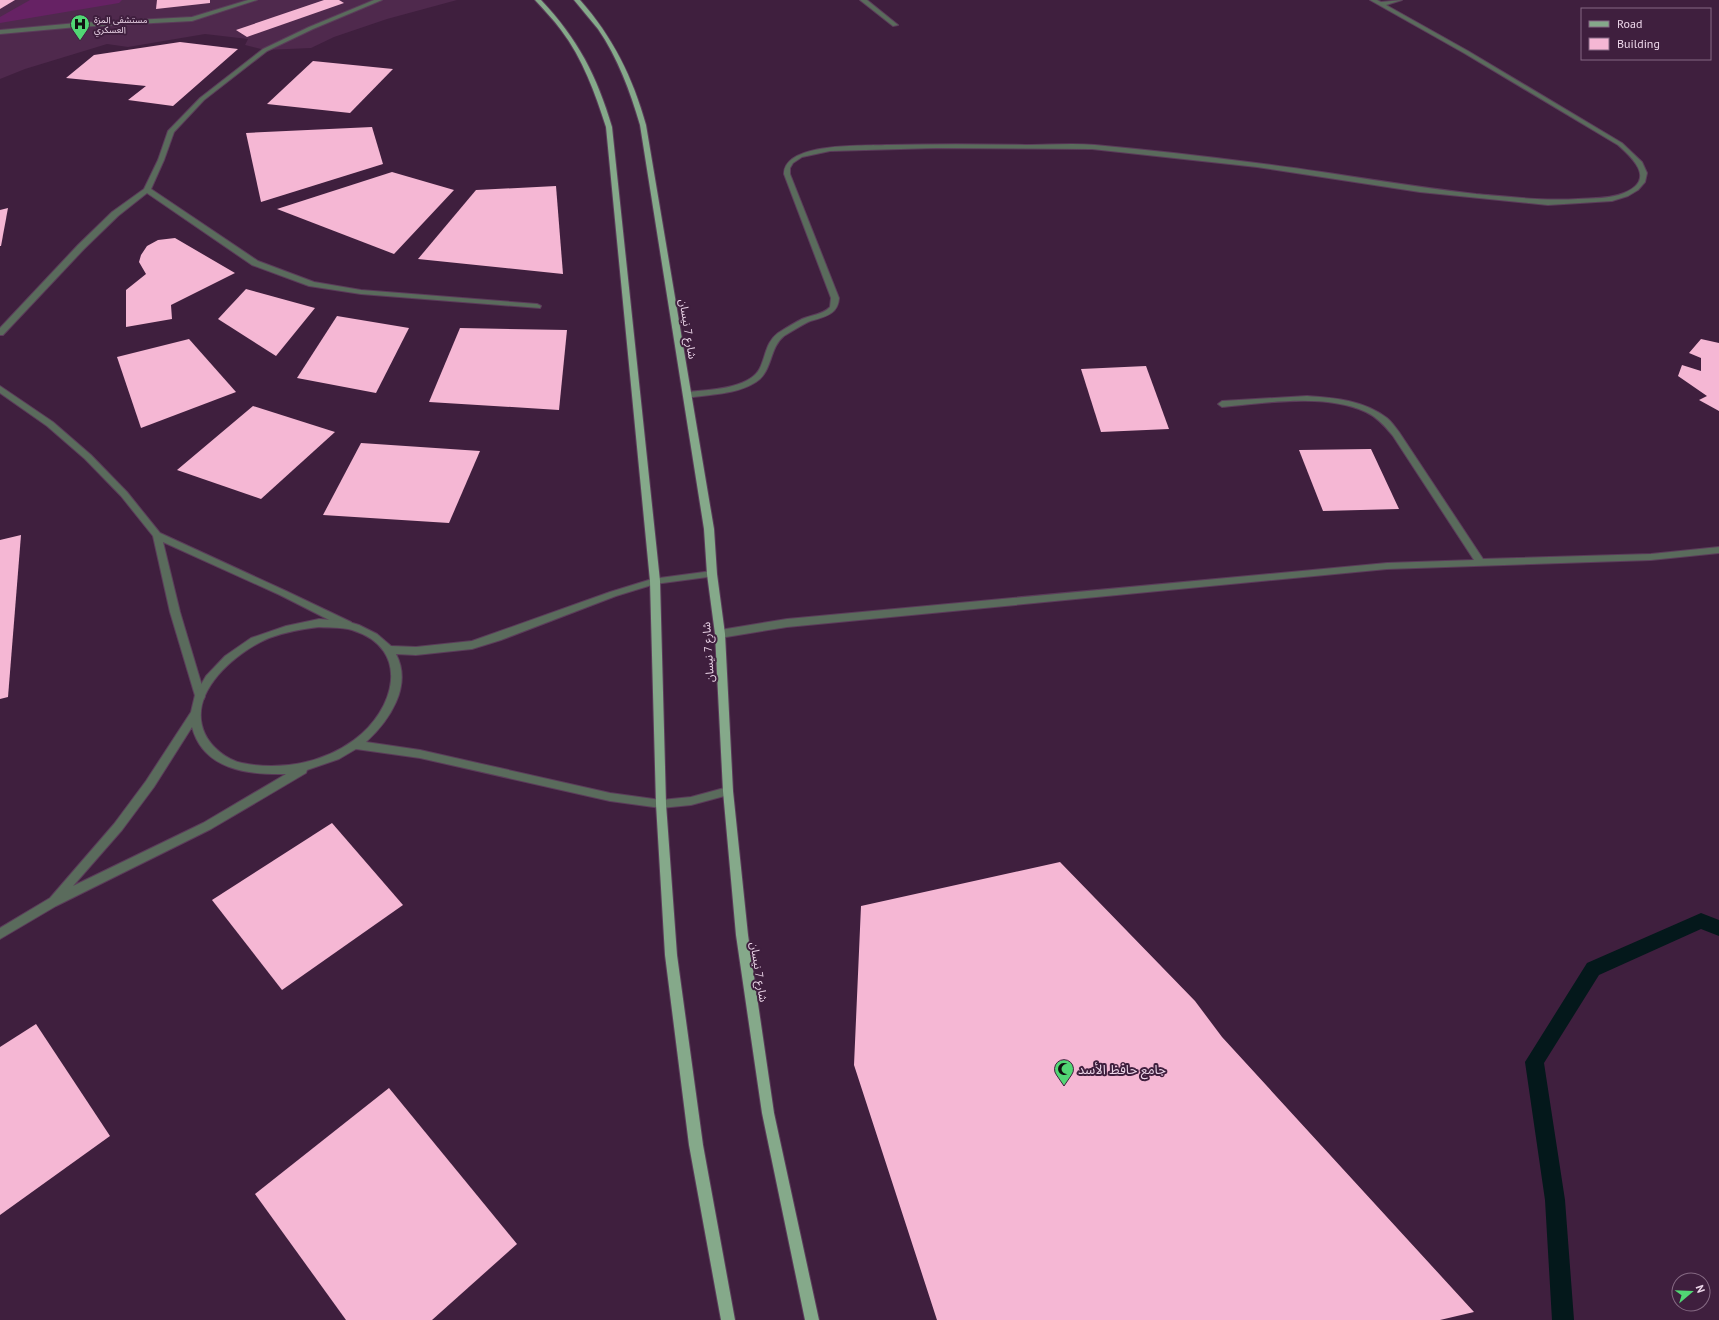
<svg xmlns="http://www.w3.org/2000/svg" width="1719" height="1320" viewBox="0 0 1719 1320" font-family="'PT Sans','Noto Sans Arabic',sans-serif">
  <rect width="100%" height="100%" fill="#3f1f3e"/>
  <path fill="#4f294d" d="M0,0H457L387,19L334,37L311,48L265,50L245,45L248,39L205,34L128,47L107,44L25,69L0,79Z"/>
  <path fill="#662264" d="M30,0H122L119,3L0,23V17Z"/>
  <g fill="none" stroke-linecap="round" stroke-linejoin="round">
    <path fill="#04181b" fill-rule="evenodd" d="M1701,913L1719,920V936L1701,929L1599,975L1544,1063L1565,1200L1574,1320H1552L1545,1200L1525,1062L1587,963Z"/>
  </g>
  <g fill="#f5b7d4">
    <path d="M0,0H15L0,9Z"/>
    <path d="M157,0H210V3L156,9Z"/>
    <path d="M324,0H339L344,3L247,37L236,30Z"/>
    <path d="M180,42L238,49L173,106L128,100L146,86L66,78L94,55Z"/>
    <path d="M313,61L393,69L350,113L267,104Z"/>
    <path d="M372,127L383,164L261,202L246,133Z"/>
    <path d="M392,172L454,190L394,254L277,209Z"/>
    <path d="M556,186L563,274L418,259L476,190Z"/>
    <path d="M8,208L1,246H0V210Z"/>
    <path d="M175,238L235,273L171,305L172,319L126,327V290L146,274L139,262L141,255L147,246L158,240Z"/>
    <path d="M246,289L315,308L276,356L218,319Z"/>
    <path d="M337,316L409,328L376,393L297,378Z"/>
    <path d="M460,328L567,330L559,410L429,402Z"/>
    <path d="M189,339L236,392L141,428L117,357Z"/>
    <path d="M1701,339L1719,343V411L1699,400L1707,396L1678,376L1682,365L1701,371V358L1689,353Z"/>
    <path d="M1146,366L1169,429L1101,432L1081,369Z"/>
    <path d="M253,406L335,432L261,499L177,470Z"/>
    <path d="M361,443L480,451L449,523L323,515Z"/>
    <path d="M1371,449L1399,509L1323,511L1299,450Z"/>
    <path d="M21,535L8,697L0,699V540Z"/>
    <path d="M332,823L403,905L282,990L212,900Z"/>
    <path d="M1060,862L1195,1001L1222,1037L1474,1312L1440,1320H937L854,1065L861,906Z"/>
    <path d="M36,1024L110,1136L0,1215V1047Z"/>
    <path d="M389,1088L517,1244L432,1320H346L255,1194Z"/>
  </g>
  <g fill="none" stroke-linecap="round" stroke-linejoin="round">
    <defs>
      <g id="service">
        <path d="M860,0H867L898,25L893,26Z"/>
        <path d="M1370,0H1377L1381,2L1402,0L1386,5L1468,51L1622,143L1642,162L1647,173L1645,182L1638,190L1628,196L1612,201L1548,205L1420,192L1257,167L1092,149L936,148L830,151L802,157L793,163L790,168V174L839,298C838,316 822,317 808,322C800,326 792,331 784,336C769,348 773,371 756,382C736,395 709,394 687,398L683,395L687,392C708,390 750,389 760,368C766,355 766,342 778,333C786,328 794,323 802,319C811,315 822,315 830,307L831,298L784,174C784,142 864,146 887,145C933,144 979,144 1026,145C1049,145 1072,143 1095,145C1149,150 1203,156 1256,163C1330,172 1403,186 1476,194C1511,197 1543,201 1578,199C1593,198 1610,199 1624,193C1655,180 1635,160 1618,145L1464,53Z"/>
      </g>
      <g id="minor">
        <path d="M248,0H257L192,21L77,27L0,34V30L77,23L192,17Z"/>
        <path d="M374,0H382L313,29L267,51L204,100L174,132L164,160L151,189L258,261L314,282L361,290L537,304L541,306L540,308L361,294L309,286L252,265L147,193L118,216L84,249L3,335H0V328L78,245L112,212L144,189L158,160L168,131L200,98L263,49L309,27Z"/>
        <path d="M0,386L53,422L91,455L127,492L160,533L286,591L351,622L353,625L351,628H345L280,595L163,542L180,612L205,696L204,699H196L170,612L153,536L121,496L85,459L47,426L0,393Z"/>
        <path d="M1307,396C1335,398 1363,400 1387,418C1392,422 1395,427 1399,432L1483,559L1651,554L1719,547V553L1651,560L1387,569L787,627L720,638L715,634L720,630L787,619L1387,563L1474,560L1393,436C1385,426 1377,417 1366,412C1325,393 1265,403 1222,407L1218,404L1222,401Z"/>
      </g>
      <path id="tertiary" d="M712,571L715,572L717,574L715,576L655,584L616,596L501,640L472,649L416,655L396,654C413,686 389,721 366,742L420,750L610,793L661,800L691,797L728,787L732,788L733,791L732,794L691,805L661,808L610,801L420,758L356,749L339,759L307,770L306,773L211,829L56,906L0,939V928L50,898L114,824L146,781L191,712L195,695L206,676L225,656L251,638L286,626L319,619L346,621L359,625L377,634L391,646L416,647L472,641L610,592L652,579ZM319,627C330,628 342,627 352,630C413,649 394,711 354,740C323,763 280,771 242,763C227,760 211,747 205,734C186,693 236,652 269,638C285,632 302,629 319,627ZM192,727C203,770 249,775 286,774L203,823L73,886L122,830L154,787Z"/>
      <g id="primary">
        <path d="M535,0H541C578,39 597,76 612,127L660,581L666,804L677,955L703,1145L735,1320H721L689,1145L665,955L656,804L650,581L606,127C595,93 583,59 561,30C553,19 544,10 535,0Z"/>
        <path d="M574,0H580C613,37 633,78 646,125L714,529L717,574L725,634L733,791L748,935L774,1113L819,1320H805L762,1113L736,935L723,791L715,634L707,574L704,529L640,125C630,91 618,58 598,29C590,19 582,10 574,0Z"/>
      </g>
    </defs>
    <use href="#service" stroke="#5b3c5a" stroke-width="2"/>
    <use href="#minor" stroke="#5b3c5a" stroke-width="2"/>
    <use href="#tertiary" stroke="#5b3c5a" stroke-width="2"/>
    <use href="#primary" stroke="#5b3c5a" stroke-width="2"/>
    <use href="#service" fill="#5a6b5c" fill-rule="evenodd"/>
    <use href="#minor" fill="#5a6b5c" fill-rule="evenodd"/>
    <use href="#tertiary" fill="#5a6b5c" fill-rule="evenodd"/>
    <use href="#primary" fill="#85a98a" fill-rule="evenodd"/>
  </g>
  <defs>
    <symbol id="hospital-pin" viewBox="-11 -11 22 30"><path d="M0 17L-7.5 6A9.5 9.5 0 1 1 7.5 6Z" fill="#51d674" stroke="#3f1f3e"/><path d="M-5-5h3v3.5h4V-5h3V5h-3V1.5h-4V5h-3Z" fill="#111"/></symbol>
    <symbol id="mosque-pin" viewBox="-11 -11 22 30"><path d="M0 17L-7.5 6A9.5 9.5 0 1 1 7.5 6Z" fill="#51d674" stroke="#3f1f3e"/><path d="M3.5-4.9A6 6 0 1 0 3.5 4.9A5 5 0 1 1 3.5-4.9Z" fill="#111"/></symbol>
  </defs>
  <g fill-rule="evenodd">
    <use href="#hospital-pin" x="69" y="13" width="22" height="30"/>
    <use href="#mosque-pin" x="1053" y="1058" width="22" height="30"/>
  </g>
  <g text-anchor="middle" dominant-baseline="central" stroke-width="4" stroke-linejoin="round" paint-order="stroke">
    <g font-size="9" fill="#edd7ea" stroke="#3f1f3e" text-anchor="start">
      <text x="94" y="19">مستشفى المزة<tspan x="94" dy="10">العسكري</tspan></text>
    </g>
    <g font-size="11" fill="#edd7ea" stroke="#3f1f3e">
      <text transform="translate(688 329) rotate(81)">شارع 7 نيسان</text>
      <text transform="translate(708 652) rotate(-94)">شارع 7 نيسان</text>
      <text transform="translate(759 972) rotate(81)">شارع 7 نيسان</text>
    </g>
    <g font-size="13" fill="#edd7ea" stroke="#3f1f3e" text-anchor="start">
      <text x="1078" y="1069">جامع حافظ الأسد</text>
    </g>
  </g>
  <rect x="1581" y="8" width="130" height="52" fill="#3f1f3e" stroke="#856983"/>
  <rect x="1589" y="21" width="20" height="6" fill="#85a98a" stroke="#856983"/>
  <text x="1617" y="28" font-size="12" fill="#edd7ea">Road</text>
  <rect x="1589" y="38" width="20" height="12" fill="#f5b7d4" stroke="#856983"/>
  <text x="1617" y="48" font-size="12" fill="#edd7ea">Building</text>
  <g transform="translate(1691 1292) rotate(71)"><circle r="19" fill="#3f1f3e" stroke="#856983"/>
  <path d="M0-3L7 15L0 10L-7 15Z" fill="#51d674"/>
  <text y="-6" font-size="11" font-weight="bold" text-anchor="middle" fill="#edd7ea">N</text>
  </g>
</svg>
